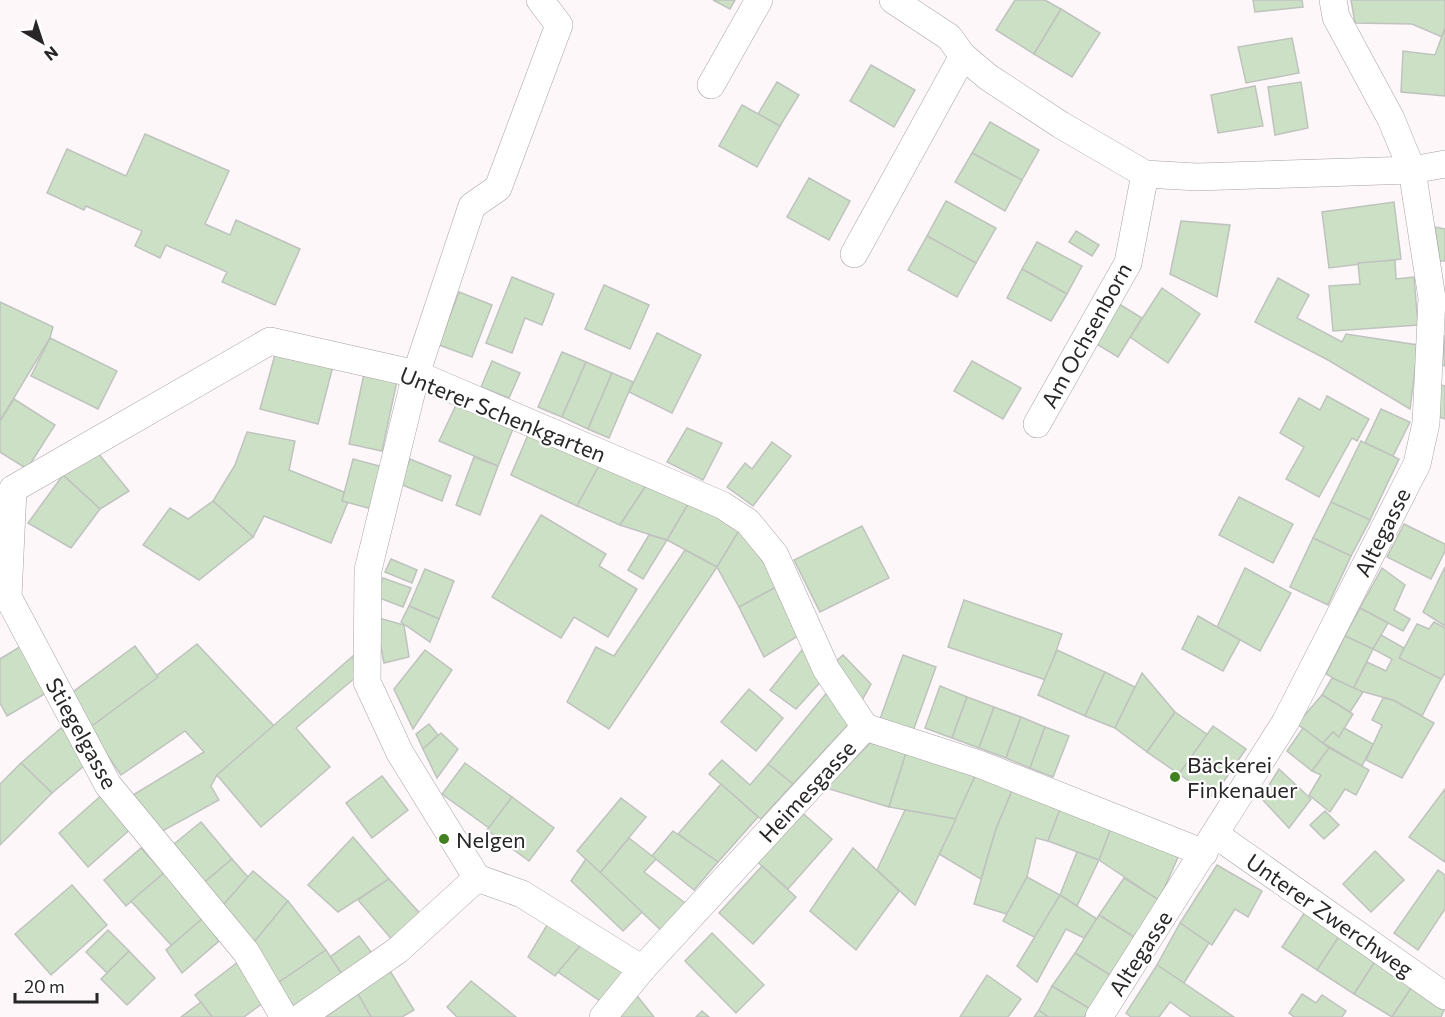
<svg xmlns="http://www.w3.org/2000/svg" width="1445" height="1017" viewBox="0 0 1445 1017" font-family="Commissioner,sans-serif">
  <rect width="100%" height="100%" fill="#fdf7fa"/>
  <g fill="#cce0c5" stroke="#bfc3be" stroke-width="1.5">
    <path d="M713,0H735L730,9Z"/>
    <path d="M1015,0H1045L1061,9L1034,54L996,30Z"/>
    <path d="M1253,0H1302L1303,7L1255,12Z"/>
    <path d="M1351,0H1445V28L1442,37L1412,24L1355,23Z"/>
    <path d="M1061,9L1100,33L1072,77L1034,54Z"/>
    <path d="M1445,28V96L1401,92L1403,51L1435,55Z"/>
    <path d="M1292,38L1299,73L1246,83L1238,47Z"/>
    <path d="M871,65L915,90L894,127L850,101Z"/>
    <path d="M777,82L799,95L780,126L758,114Z"/>
    <path d="M1301,82L1308,128L1275,135L1268,87Z"/>
    <path d="M1255,86L1263,126L1218,133L1211,95Z"/>
    <path d="M742,105L780,126L757,167L719,146Z"/>
    <path d="M990,122L1039,150L1022,180L972,153Z"/>
    <path d="M145,134L229,171L205,224L230,235L236,220L300,249L275,305L222,282L227,272L166,245L160,258L135,246L142,231L86,206L84,210L47,193L67,149L126,176Z"/>
    <path d="M972,153L1022,180L1005,211L955,182Z"/>
    <path d="M809,178L850,201L829,240L787,217Z"/>
    <path d="M946,201L996,228L976,263L927,236Z"/>
    <path d="M1394,202L1401,259L1329,268L1322,212Z"/>
    <path d="M1181,221L1230,225L1217,297L1170,274Z"/>
    <path d="M1435,227L1445,229V261H1440Z"/>
    <path d="M1076,231L1099,245L1092,256L1069,242Z"/>
    <path d="M927,236L976,263L957,297L908,270Z"/>
    <path d="M1037,242L1082,266L1067,294L1022,269Z"/>
    <path d="M1395,260L1396,279L1414,277L1418,325L1333,331L1329,286L1360,284L1358,263Z"/>
    <path d="M1022,269L1067,294L1051,321L1007,298Z"/>
    <path d="M512,277L554,294L542,325L525,318L512,353L486,343Z"/>
    <path d="M1278,278L1309,295L1297,318L1342,342L1346,334L1418,345L1410,409L1328,360L1255,322Z"/>
    <path d="M604,285L649,305L630,349L585,329Z"/>
    <path d="M1162,288L1200,314L1168,363L1130,337Z"/>
    <path d="M459,292L492,305L472,357L439,345Z"/>
    <path d="M0,302L53,327L50,338L0,421Z"/>
    <path d="M1119,304L1142,318L1118,357L1095,343Z"/>
    <path d="M657,333L701,355L672,413L629,392Z"/>
    <path d="M1445,335V366L1442,365Z"/>
    <path d="M50,338L117,371L98,409L31,376Z"/>
    <path d="M276,351L333,366L318,424L260,409Z"/>
    <path d="M562,352L586,362L562,417L538,407Z"/>
    <path d="M492,361L520,373L509,398L481,387Z"/>
    <path d="M972,361L1021,388L1003,419L954,391Z"/>
    <path d="M586,362L612,373L588,429L562,417Z"/>
    <path d="M612,373L633,382L609,438L588,429Z"/>
    <path d="M364,374L397,381L382,451L349,444Z"/>
    <path d="M1441,385L1445,386V419L1437,416Z"/>
    <path d="M1327,396L1369,419L1357,441L1352,438L1319,497L1286,479L1304,447L1280,433L1299,398L1320,410Z"/>
    <path d="M14,399L55,425L27,469L0,452V421Z"/>
    <path d="M456,405L513,429L498,466L439,441Z"/>
    <path d="M1381,409L1410,422L1393,456L1365,443Z"/>
    <path d="M687,428L722,443L703,480L667,462Z"/>
    <path d="M247,432L295,441L289,470L344,492L342,501L348,502L331,543L264,516L253,537L213,501L235,465Z"/>
    <path d="M528,435L600,464L577,506L511,475Z"/>
    <path d="M1361,441L1399,459L1370,520L1331,502Z"/>
    <path d="M772,442L791,456L753,506L727,487L745,463L752,469Z"/>
    <path d="M93,447L129,491L100,509L63,475Z"/>
    <path d="M474,457L498,466L480,515L456,505Z"/>
    <path d="M353,459L383,467L372,509L342,501Z"/>
    <path d="M410,459L451,476L442,501L400,484Z"/>
    <path d="M600,464L647,484L620,525L577,506Z"/>
    <path d="M63,475L100,509L71,548L28,523Z"/>
    <path d="M647,484L690,501L667,540L620,525Z"/>
    <path d="M1239,497L1293,524L1273,563L1219,535Z"/>
    <path d="M213,501L253,537L199,580L143,545L170,508L188,519Z"/>
    <path d="M690,501L740,529L717,567L667,540Z"/>
    <path d="M1331,502L1370,520L1351,556L1313,538Z"/>
    <path d="M541,515L606,554L599,566L637,589L608,637L574,617L561,638L492,597Z"/>
    <path d="M1404,524L1445,544V551L1431,579L1387,557Z"/>
    <path d="M862,526L889,578L820,612L794,560Z"/>
    <path d="M740,529L780,585L739,607L717,567Z"/>
    <path d="M649,535L667,540L643,579L628,570Z"/>
    <path d="M1313,538L1351,556L1328,605L1290,587Z"/>
    <path d="M685,550L717,567L609,729L567,702L596,647L614,656Z"/>
    <path d="M391,559L417,570L412,583L385,572Z"/>
    <path d="M1445,567V626L1423,612Z"/>
    <path d="M1245,568L1291,593L1260,651L1217,627Z"/>
    <path d="M1382,568L1405,585L1394,610L1410,619L1403,631L1360,608Z"/>
    <path d="M425,569L454,581L439,619L409,606Z"/>
    <path d="M383,578L411,588L403,607L377,597Z"/>
    <path d="M780,585L806,631L764,657L739,607Z"/>
    <path d="M964,600L1062,634L1046,680L948,647Z"/>
    <path d="M409,606L439,619L430,642L401,622Z"/>
    <path d="M1360,608L1388,623L1373,649L1345,636Z"/>
    <path d="M1198,616L1240,640L1223,671L1182,649Z"/>
    <path d="M375,617L404,625L409,657L384,663Z"/>
    <path d="M1434,622L1445,628V673L1441,679L1399,658L1417,624L1429,629Z"/>
    <path d="M1381,635L1404,648L1399,658L1441,679L1422,716L1393,700L1353,689L1367,662L1386,671L1392,659L1373,649Z"/>
    <path d="M1345,636L1373,649L1353,689L1326,674Z"/>
    <path d="M197,644L274,726L217,775L211,786L219,800L157,834L133,795L204,752L185,731L121,775L89,728Z"/>
    <path d="M806,645L825,677L796,709L770,690Z"/>
    <path d="M21,646L48,692L7,716L0,703V659Z"/>
    <path d="M135,646L158,677L89,728L66,697Z"/>
    <path d="M425,650L452,670L413,729L394,689Z"/>
    <path d="M1057,650L1105,672L1085,716L1038,695Z"/>
    <path d="M843,655L871,684L861,702L833,664Z"/>
    <path d="M903,655L936,667L913,731L880,719Z"/>
    <path d="M353,656L356,677L296,728L330,767L261,827L217,775Z"/>
    <path d="M1105,672L1135,687L1115,728L1085,716Z"/>
    <path d="M1142,673L1175,712L1147,752L1115,728Z"/>
    <path d="M1332,678L1363,692L1350,712L1322,695Z"/>
    <path d="M940,686L967,697L952,738L925,728Z"/>
    <path d="M749,689L783,718L756,751L721,722Z"/>
    <path d="M829,690L848,725L793,784L768,764Z"/>
    <path d="M1322,695L1353,714L1339,737L1333,732L1323,743L1297,724Z"/>
    <path d="M967,697L994,707L979,748L952,738Z"/>
    <path d="M1383,698L1393,700L1434,723L1402,778L1366,760L1382,725L1372,720Z"/>
    <path d="M994,707L1021,717L1006,758L979,748Z"/>
    <path d="M1175,712L1208,735L1179,774L1147,752Z"/>
    <path d="M1021,717L1045,727L1030,768L1006,758Z"/>
    <path d="M429,724L438,735L423,749L416,734Z"/>
    <path d="M1213,726L1246,749L1213,797L1179,774Z"/>
    <path d="M1045,727L1069,736L1053,777L1030,768Z"/>
    <path d="M61,728L91,760L52,793L21,763Z"/>
    <path d="M1303,728L1329,748L1312,771L1287,751Z"/>
    <path d="M1344,728L1373,744L1362,766L1323,743L1333,732L1339,737Z"/>
    <path d="M441,733L458,749L437,778L423,749Z"/>
    <path d="M870,743L907,750L889,807L826,788Z"/>
    <path d="M1329,748L1369,770L1356,795L1345,789L1330,812L1309,795L1321,775L1312,771Z"/>
    <path d="M907,750L978,770L956,819L889,807Z"/>
    <path d="M722,760L750,785L768,764L793,784L761,819L709,774Z"/>
    <path d="M21,763L52,793L0,845V784Z"/>
    <path d="M465,763L512,797L489,828L442,794Z"/>
    <path d="M1279,769L1311,799L1289,828L1261,798Z"/>
    <path d="M978,770L1014,786L996,829L981,879L939,854Z"/>
    <path d="M382,776L408,810L372,838L346,803Z"/>
    <path d="M721,784L758,817L718,862L678,834Z"/>
    <path d="M1014,786L1062,804L1048,841L1036,838L1027,877L1007,914L974,904L996,829Z"/>
    <path d="M1445,789V862L1409,837Z"/>
    <path d="M104,793L134,826L88,867L59,833Z"/>
    <path d="M512,797L554,828L529,861L487,830Z"/>
    <path d="M621,798L646,817L600,873L577,851Z"/>
    <path d="M1062,804L1113,823L1099,860L1048,841Z"/>
    <path d="M798,809L832,839L788,889L753,858Z"/>
    <path d="M905,810L956,819L915,905L877,870Z"/>
    <path d="M1325,811L1339,825L1324,839L1310,825Z"/>
    <path d="M201,822L232,859L200,886L169,848Z"/>
    <path d="M1113,823L1179,855L1159,900L1099,860Z"/>
    <path d="M673,831L718,862L694,890L652,856Z"/>
    <path d="M353,837L389,879L338,912L308,885Z"/>
    <path d="M629,838L656,859L644,872L688,905L664,933L600,873Z"/>
    <path d="M141,848L164,873L126,906L104,880Z"/>
    <path d="M853,848L899,891L856,950L810,911Z"/>
    <path d="M1375,851L1404,880L1371,912L1343,884Z"/>
    <path d="M1077,852L1099,860L1077,906L1060,895Z"/>
    <path d="M232,859L248,877L218,911L200,886Z"/>
    <path d="M586,859L642,912L623,931L571,881Z"/>
    <path d="M1217,865L1262,891L1248,917L1235,909L1212,945L1180,923Z"/>
    <path d="M762,866L796,897L753,944L719,913Z"/>
    <path d="M1438,870L1445,875V909L1418,950L1394,933Z"/>
    <path d="M253,871L288,901L250,947L218,911Z"/>
    <path d="M164,873L203,918L172,946L131,901Z"/>
    <path d="M1027,877L1060,895L1036,938L1003,921Z"/>
    <path d="M1124,878L1159,900L1134,937L1099,915Z"/>
    <path d="M389,879L424,918L394,942L358,900Z"/>
    <path d="M72,885L107,925L51,975L15,934Z"/>
    <path d="M1060,895L1097,919L1084,938L1066,929L1037,982L1017,966Z"/>
    <path d="M288,901L326,950L278,983L250,947Z"/>
    <path d="M1305,912L1340,935L1317,970L1282,947Z"/>
    <path d="M1099,915L1134,937L1110,975L1075,953Z"/>
    <path d="M203,918L219,941L182,973L166,950Z"/>
    <path d="M1180,923L1209,943L1184,983L1157,965Z"/>
    <path d="M547,925L581,945L555,976L528,957Z"/>
    <path d="M108,930L129,951L107,973L86,952Z"/>
    <path d="M712,933L764,985L736,1013L685,961Z"/>
    <path d="M1340,935L1376,960L1354,994L1317,970Z"/>
    <path d="M359,936L377,960L347,981L330,957Z"/>
    <path d="M581,945L626,975L603,1003L558,972Z"/>
    <path d="M326,950L343,976L295,1009L278,983Z"/>
    <path d="M129,951L155,978L127,1005L101,979Z"/>
    <path d="M1075,953L1110,975L1090,1009L1052,986Z"/>
    <path d="M1376,960L1413,985L1392,1017L1354,994Z"/>
    <path d="M238,962L267,1000L244,1017H212L195,995Z"/>
    <path d="M1157,965L1184,983L1234,1017H1191L1170,1002L1159,1017H1131L1126,1013Z"/>
    <path d="M390,971L414,1010L402,1017H371L358,994Z"/>
    <path d="M987,975L1021,999L1008,1017H960Z"/>
    <path d="M471,981L516,1017H457L447,1007Z"/>
    <path d="M1413,985L1445,1008L1441,1017H1392Z"/>
    <path d="M1052,986L1090,1009L1084,1017H1048L1039,1010Z"/>
    <path d="M634,992L654,1017H611Z"/>
    <path d="M358,994L371,1017H328L327,1016Z"/>
    <path d="M1302,994L1316,1003L1322,995L1346,1011L1342,1017H1294L1289,1013Z"/>
    <path d="M201,1002L212,1017H181Z"/>
    <path d="M1039,1010L1048,1017H1034Z"/>
    <path d="M702,1011L709,1017H696Z"/>
  </g>
  <g fill="none" stroke-linecap="round" stroke-linejoin="round">
    <defs>
      <g id="street">
        <path d="M540,0L559,25L498,188L472,206L416,374L368,570L367,682L400,753L477,878L522,894L642,969"/>
        <path d="M893,0L949,37L963,56L988,77L1061,125L1145,174L1197,177L1412,170L1445,164"/>
        <path d="M711,85L759,0"/>
        <path d="M854,254L963,56"/>
        <path d="M1037,424L1128,263L1145,174"/>
        <path d="M13,489L270,341L416,374L722,505L748,522L775,555L826,669L865,727"/>
        <path d="M13,489L8,597L108,785L246,952L284,1017"/>
        <path d="M865,727L979,764L1204,853"/>
        <path d="M1216,835L1445,996"/>
        <path d="M301,1017L398,950L477,878"/>
        <path d="M603,1017L642,969L865,727"/>
        <path d="M1099,1017L1286,721L1417,464L1426,423L1432,298L1412,170L1391,119L1336,17L1333,0"/>
      </g>
    </defs>
    <use href="#street" stroke="#a8a3a5" stroke-width="28"/>
    <use href="#street" stroke="#fff" stroke-width="27"/>
  </g>
  <g fill="#418020" stroke="#fff" stroke-width="2">
    <circle cx="1175" cy="777" r="6"/>
    <circle cx="444" cy="839" r="6"/>
  </g>
  <g text-anchor="middle" dominant-baseline="central" stroke-width="4.5" stroke-linejoin="round" paint-order="stroke">
    <g font-size="22" fill="#292627" stroke="#fff">
      <text transform="translate(1086 335) rotate(-61)">Am Ochsenborn</text>
      <text transform="translate(503 414) rotate(22)">Unterer Schenkgarten</text>
      <text transform="translate(1382 532) rotate(-63)">Altegasse</text>
      <text transform="translate(82 733) rotate(61)">Stiegelgasse</text>
      <text transform="translate(807 791) rotate(-47)">Heimesgasse</text>
      <text transform="translate(1330 915) rotate(35)">Unterer Zwerchweg</text>
      <text transform="translate(1140 953) rotate(-57)">Altegasse</text>
    </g>
    <g font-size="22" fill="#292627" stroke="#fff" text-anchor="start">
      <text x="1187" y="764">Bäckerei<tspan x="1187" dy="25">Finkenauer</tspan></text>
      <text x="456" y="839">Nelgen</text>
    </g>
  </g>
  <g transform="translate(42 42) rotate(141)" stroke="#ffffff" stroke-width="4.5" paint-order="stroke">
  <path d="M0-4.5L10 22L0 15L-10 22Z" fill="#292627"/>
  <text y="-9" font-size="16" font-weight="bold" text-anchor="middle" fill="#292627">N</text>
  </g>
  <path d="M15 993v9h82v-9" fill="none" stroke="#292627" stroke-width="3"/>
  <text x="24" y="993" font-size="18" fill="#292627" stroke="#ffffff" stroke-width="4.5" paint-order="stroke">20 m</text>
</svg>
